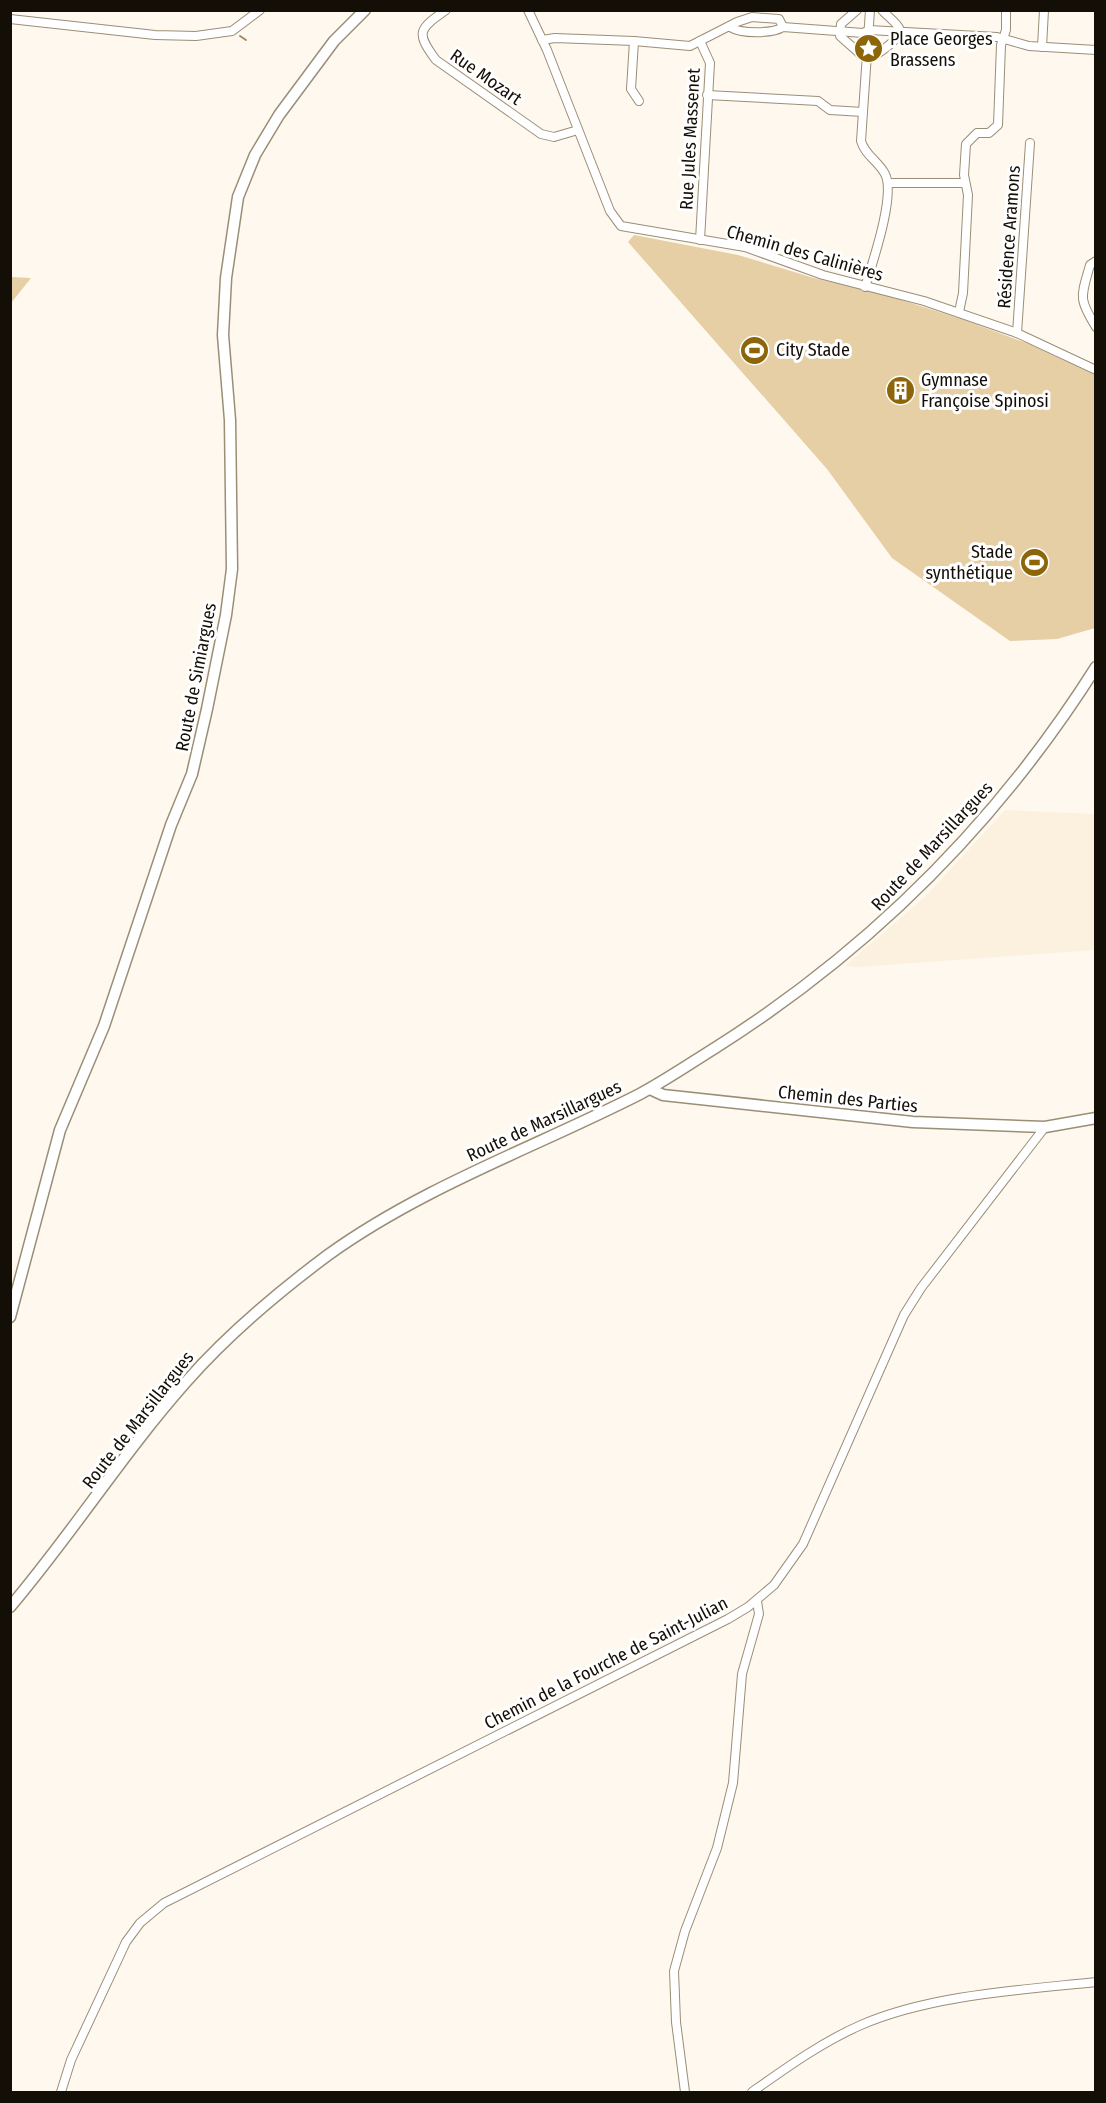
<svg xmlns="http://www.w3.org/2000/svg" width="1106" height="2103" viewBox="0 0 1106 2103" font-family="'Fira Sans Condensed',sans-serif">
  <rect width="100%" height="100%" fill="#fef8ee"/>
  <path fill="#fcf1de" d="M1005,810L1095,814V950L858,967L845,966L925,897Z"/>
  <g fill="#e6cea5">
    <path d="M634,235L738,255L814,278L886,295L964,320L1029,344L1095,375V628L1057,639L1010,641L892,558L827,469L628,242Z"/>
    <path d="M11,277L31,278L11,303L10,277Z"/>
  </g>
  <g fill="none" stroke-linecap="round" stroke-linejoin="round">
    <path stroke="#a38a5d" stroke-width="2" d="M240,36L246,40"/>
    <defs>
      <g id="street">
        <path d="M446,10C419,29 415,32 436,60L541,134L554,137L578,130"/>
        <path d="M528,10L547,50L610,211L621,226L745,247L823,275L924,301L1017,333L1096,370"/>
        <path d="M857,10L841,24L840,36L866,59"/>
        <path d="M10,19L155,35L196,36L232,31L260,10"/>
        <path d="M730,27C741,34 772,34 783,27L863,33L869,30L997,37L1029,46L1096,50"/>
        <path d="M542,40L555,38L634,41L690,46L737,22L752,17L779,19L783,27"/>
        <path d="M634,41L631,89L639,101"/>
        <path d="M1042,47L1044,10"/>
        <path d="M866,59C875,56 903,39 899,28C896,22 886,15 882,10"/>
        <path d="M707,95L818,101L830,110L863,112"/>
        <path d="M888,183H965"/>
        <path d="M700,240L710,63L700,41"/>
        <path d="M1096,261L1090,265C1081,297 1078,298 1096,327"/>
        <path d="M865,287C872,264 896,195 885,174C878,161 865,155 861,141L870,10"/>
        <path d="M959,312L963,293L968,195L964,175L966,144L977,133H989L998,125L1001,45L1006,30V10"/>
        <path d="M1017,333L1030,143"/>
        <path d="M61,2092L71,2060L126,1942L140,1923L164,1903L728,1619L748,1607L774,1585L803,1544L904,1315L921,1288L1045,1127"/>
        <path d="M685,2092L676,2022L674,1971L685,1931L717,1848L733,1783L742,1674L759,1614L757,1601"/>
        <path d="M752,2092C786,2068 822,2042 861,2025C930,1995 1021,1990 1096,1982"/>
      </g>
      <g id="secondary">
        <path d="M650,1089L663,1095L913,1122L1045,1127L1096,1118"/>
        <path d="M10,1317L60,1130L104,1026L171,825L192,774L207,709L226,615L232,569L230,420L223,335L226,278L238,197L255,155L279,115L334,41L365,10"/>
        <path d="M10,1607C72,1534 123,1453 186,1382C228,1334 277,1293 328,1255C424,1186 536,1147 640,1094C666,1080 691,1063 715,1048C870,950 998,822 1096,667"/>
      </g>
    </defs>
    <use href="#street" stroke="#9b8e77" stroke-width="10"/>
    <use href="#secondary" stroke="#9b8e77" stroke-width="13"/>
    <use href="#street" stroke="#fff" stroke-width="8"/>
    <use href="#secondary" stroke="#fff" stroke-width="10"/>
  </g>
  <defs>
    <symbol id="sight-disc" viewBox="-11 -11 22 22"><circle r="9.5" fill="#8e660a" stroke="#fff"/><path d="M0-6L1.8-2.2L6-1.7L2.9 1.2L3.7 5.4L0 3.3L-3.7 5.4L-2.9 1.2L-6-1.7L-1.8-2.2Z" fill="#fff"/></symbol>
    <symbol id="stadium-disc" viewBox="-11 -11 22 22"><circle r="9.5" fill="#8e660a" stroke="#fff"/><path d="M0-5a6.5 5 0 1 0 0 10a6.5 5 0 1 0 0-10ZM-3.5-1.8h7v3.6h-7Z" fill="#fff"/></symbol>
    <symbol id="building-disc" viewBox="-11 -11 22 22"><circle r="9.5" fill="#8e660a" stroke="#fff"/><path d="M-4-6H4V6H1V3H-1V6H-4ZM-2.5-4.3h1.7v1.8h-1.7ZM.8-4.3h1.7v1.8H.8ZM-2.5-1h1.7V.8h-1.7ZM.8-1h1.7V.8H.8Z" fill="#fff"/></symbol>
  </defs>
  <g fill-rule="evenodd">
    <use href="#sight-disc" x="852" y="32" width="33" height="33"/>
    <use href="#stadium-disc" x="738" y="334" width="33" height="33"/>
    <use href="#building-disc" x="884" y="374" width="33" height="33"/>
    <use href="#stadium-disc" x="1018" y="546" width="33" height="33"/>
  </g>
  <g text-anchor="middle" dominant-baseline="central" stroke-width="6" stroke-linejoin="round" paint-order="stroke">
    <g font-size="18" fill="#130e06" stroke="#fff" text-anchor="start">
      <text x="890" y="39">Place Georges<tspan x="890" dy="21">Brassens</tspan></text>
      <text x="776" y="350">City Stade</text>
      <text x="921" y="380">Gymnase<tspan x="921" dy="21">Françoise Spinosi</tspan></text>
      <text x="1013" y="552" text-anchor="end">Stade<tspan x="1013" dy="21">synthétique</tspan></text>
    </g>
    <g font-size="18" fill="#130e06" stroke="#fff">
      <text transform="translate(486 77) rotate(35)">Rue Mozart</text>
      <text transform="translate(690 139) rotate(-87)">Rue Jules Massenet</text>
      <text transform="translate(1009 237) rotate(-86)">Résidence Aramons</text>
      <text transform="translate(805 253) rotate(16)">Chemin des Calinières</text>
      <text transform="translate(196 677) rotate(-79)">Route de Simiargues</text>
      <text transform="translate(932 846) rotate(-47)">Route de Marsillargues</text>
      <text transform="translate(848 1099) rotate(6)">Chemin des Parties</text>
      <text transform="translate(544 1121) rotate(-25)">Route de Marsillargues</text>
      <text transform="translate(138 1420) rotate(-52)">Route de Marsillargues</text>
      <text transform="translate(606 1663) rotate(-27)">Chemin de la Fourche de Saint-Julian</text>
    </g>
  </g>
  <rect width="1106" height="2103" fill="none" stroke="#130e06" stroke-width="24"/>
</svg>
